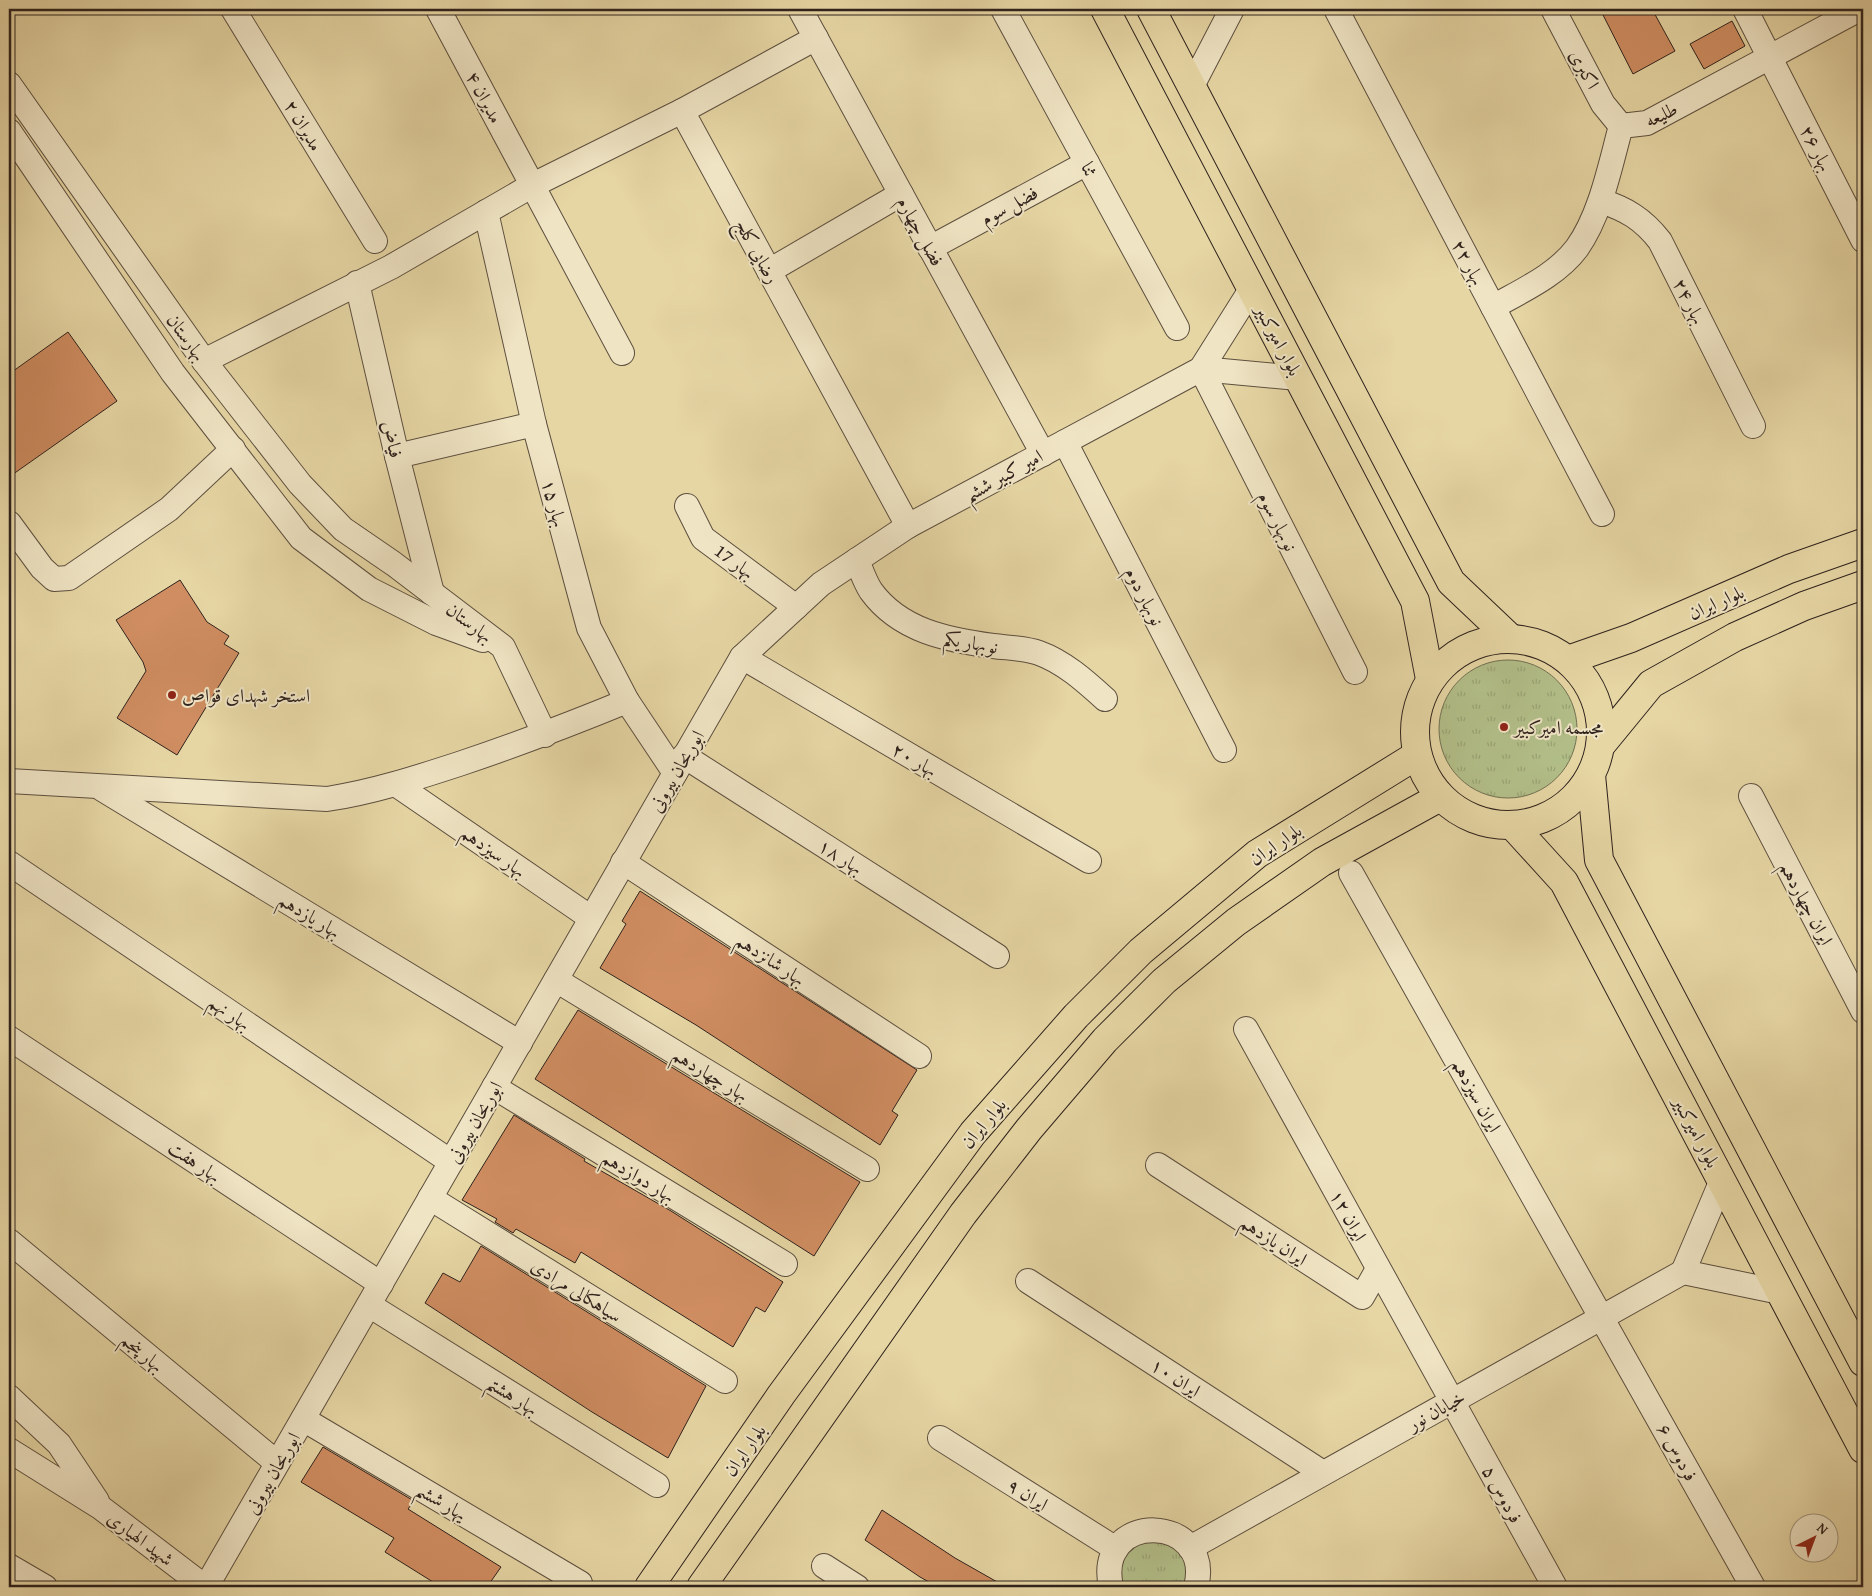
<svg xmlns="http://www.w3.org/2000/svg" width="1872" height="1596" viewBox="0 0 1872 1596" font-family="'Gentium Book Plus',Amiri,serif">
  <defs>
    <pattern id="grass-tufts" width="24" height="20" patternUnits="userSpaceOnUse" patternTransform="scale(1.25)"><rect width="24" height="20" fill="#b2be88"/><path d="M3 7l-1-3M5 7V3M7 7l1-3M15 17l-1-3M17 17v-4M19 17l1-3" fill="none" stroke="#99a375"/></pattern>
  </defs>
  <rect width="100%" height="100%" fill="#e6d6a4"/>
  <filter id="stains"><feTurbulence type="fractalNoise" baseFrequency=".004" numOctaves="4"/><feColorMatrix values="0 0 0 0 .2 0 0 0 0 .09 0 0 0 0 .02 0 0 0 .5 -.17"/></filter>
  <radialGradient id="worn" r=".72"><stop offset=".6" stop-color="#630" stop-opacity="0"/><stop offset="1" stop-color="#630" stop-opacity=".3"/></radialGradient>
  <g fill="url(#grass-tufts)" stroke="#707052">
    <circle cx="1508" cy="729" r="69"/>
    <path d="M1180,1537L1196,1587H1111L1114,1548Z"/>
  </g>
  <g fill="#cf8d61" stroke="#2f221d">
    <path d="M1600,9H1652L1675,51L1633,74Z"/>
    <path d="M1732,21L1745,46L1704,69L1690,44Z"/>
    <path d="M68,332L117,401L9,477V374Z"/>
    <path d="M180,580L207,622L229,636L224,644L239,653L177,755L117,718L146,671L143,662L116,620Z"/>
    <path d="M640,891L917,1070L892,1111L898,1115L880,1145L696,1025L600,968L626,924L622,921Z"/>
    <path d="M578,1010L860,1182L814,1256L535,1079Z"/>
    <path d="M514,1115L585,1159L584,1161L671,1211L783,1282L765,1312L756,1307L733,1347L581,1252L575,1263L516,1229L513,1233L495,1222L497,1219L462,1200Z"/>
    <path d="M481,1246L706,1386L668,1458L592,1412L425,1303L443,1273L460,1282Z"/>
    <path d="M323,1447L414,1501L408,1509L501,1567L487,1587H441L385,1552L394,1538L301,1482Z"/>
    <path d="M882,1510L955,1558L1006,1587H938L920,1577L865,1540Z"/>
  </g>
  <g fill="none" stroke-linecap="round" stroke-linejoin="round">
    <defs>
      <g id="minor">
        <path d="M233,9L375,241"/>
        <path d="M438,9L622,353"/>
        <path d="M800,9L1043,454"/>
        <path d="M1003,9L1177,328"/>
        <path d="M1336,9L1602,514"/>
        <path d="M1553,9L1603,104L1621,126"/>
        <path d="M1745,9L1863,240"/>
        <path d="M816,38L682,111L908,526"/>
        <path d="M9,84L204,361L300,484L343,529L394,564L503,647L545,735"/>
        <path d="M1192,86L1232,9"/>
        <path d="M1621,126L1647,123L1852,13"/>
        <path d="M9,131L173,373L301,538L369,589L436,623L483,640"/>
        <path d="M1601,201C1626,209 1643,219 1660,241L1753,426"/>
        <path d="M486,212L534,424L589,628L627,701L675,773"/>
        <path d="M930,248L1087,163"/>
        <path d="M769,271L901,194"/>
        <path d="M357,283L397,456L432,593"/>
        <path d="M1493,307C1521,291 1557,275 1577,248C1601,214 1610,166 1621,126"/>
        <path d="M204,361L391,267L531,186L682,111"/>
        <path d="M1201,369L1355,672"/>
        <path d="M1201,369L1298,378"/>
        <path d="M1065,442L1224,750"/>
        <path d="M397,456L534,424"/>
        <path d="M687,506L703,538L796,607"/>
        <path d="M9,523L42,568L54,579L69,578L169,509L233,449"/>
        <path d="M857,560C861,570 865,582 871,591C900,631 948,640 993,646C1008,648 1025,648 1039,653C1064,662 1085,681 1105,699"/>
        <path d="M742,657L1089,861"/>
        <path d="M684,756L997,956"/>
        <path d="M9,781L327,799C373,792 416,778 459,764C516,745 571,724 627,701"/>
        <path d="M397,785L591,918"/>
        <path d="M102,789L520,1043"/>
        <path d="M1751,796L1863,1011"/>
        <path d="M623,862L919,1056"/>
        <path d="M9,863L451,1162"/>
        <path d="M1351,873L1753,1587"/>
        <path d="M556,980L867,1169"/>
        <path d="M1246,1029L1555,1587"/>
        <path d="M9,1038L381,1284"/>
        <path d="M494,1087L785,1264"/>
        <path d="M1158,1165L1362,1297L1378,1269"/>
        <path d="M430,1198L725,1381"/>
        <path d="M9,1241L277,1463"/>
        <path d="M1683,1272L1722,1180"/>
        <path d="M1683,1272L1780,1292"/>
        <path d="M1028,1281L1323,1473"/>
        <path d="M369,1305L657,1485"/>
        <path d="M9,1397L59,1444L97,1501"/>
        <path d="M303,1419L580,1583L577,1587"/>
        <path d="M940,1438L1116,1549"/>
        <path d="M9,1450L100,1507L205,1587"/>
        <path d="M1190,1548L1683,1272"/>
        <path d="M9,1566L45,1587"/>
        <path d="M824,1566L857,1587"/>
        <path d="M206,1587L742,657L821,584L908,526L1201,369L1252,288"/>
        <path d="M1111,1587C1094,1509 1215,1514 1196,1587"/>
      </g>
      <g id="major">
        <path d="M1105,9L1415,601L1430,679"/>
        <path d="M1151,9L1451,582L1510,638"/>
        <circle cx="1508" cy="732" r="93"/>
        <path d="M1568,660L1631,638L1789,569L1863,543"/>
        <path d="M1601,745L1651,684L1735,637L1804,606L1863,585"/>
        <path d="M1591,775L1599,860L1863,1362"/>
        <path d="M1513,826L1564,882L1863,1449"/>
        <path d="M649,1587L781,1395L973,1133L1076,1016L1141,951L1257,854L1417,755"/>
        <path d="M701,1587L963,1214L1029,1129L1105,1040L1164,981L1236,922L1322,862L1440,797"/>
      </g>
    </defs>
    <use href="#minor" stroke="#5d4f3f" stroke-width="26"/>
    <use href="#major" stroke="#2f221d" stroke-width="30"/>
    <use href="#minor" stroke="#efe4c4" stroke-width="24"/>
    <use href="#major" stroke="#e6d6a4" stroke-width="28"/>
  </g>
  <g fill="#8f2418" stroke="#efe4c4" stroke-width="2">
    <circle cx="172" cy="695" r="5"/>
    <circle cx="1504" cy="727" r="5"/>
  </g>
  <g text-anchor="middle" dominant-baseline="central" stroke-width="4" stroke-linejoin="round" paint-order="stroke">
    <g font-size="19" fill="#2f221d" stroke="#efe4c4">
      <text transform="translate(1585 69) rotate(62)">اکبری</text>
      <text transform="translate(485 97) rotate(62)">مدیران ۴</text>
      <text transform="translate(1661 114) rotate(-25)">طلیعه</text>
      <text transform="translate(304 125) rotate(59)">مدیران ۲</text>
      <text transform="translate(1817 148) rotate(63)">بهار ۲۶</text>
      <text transform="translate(1090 169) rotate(61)">ثنا</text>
      <text transform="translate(1009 205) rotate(-28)">فضل سوم</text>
      <text transform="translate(921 231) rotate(61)">فضل چهارم</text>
      <text transform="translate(758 251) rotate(61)">رضایی کلج</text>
      <text transform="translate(1469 262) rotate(62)">بهار ۲۲</text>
      <text transform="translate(1690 301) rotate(63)">بهار ۲۴</text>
      <text transform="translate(187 337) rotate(54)">بهارستان</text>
      <text transform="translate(1279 340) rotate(62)">بلوار امیرکبیر</text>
      <text transform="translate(393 439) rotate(77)">فیاض</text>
      <text transform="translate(1003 475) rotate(-29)">امیر کبیر ششم</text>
      <text transform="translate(555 503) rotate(75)">بهار ۱۵</text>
      <text transform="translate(1278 521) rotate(63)">نوبهار سوم</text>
      <text transform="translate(735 561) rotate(37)">بهار 17</text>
      <text transform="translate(1145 596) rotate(63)">نوبهار دوم</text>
      <text transform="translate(1716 602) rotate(-24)">بلوار ایران</text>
      <text transform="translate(470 622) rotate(37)">بهارستان</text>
      <text transform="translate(971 642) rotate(10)">نوبهار یکم</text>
      <text transform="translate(915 759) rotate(30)">بهار ۲۰</text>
      <text transform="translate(676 771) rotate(-60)">ابوریحان بیرونی</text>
      <text transform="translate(1275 844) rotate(-34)">بلوار ایران</text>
      <text transform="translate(494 851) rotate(35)">بهار سیزدهم</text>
      <text transform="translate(841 856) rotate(32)">بهار ۱۸</text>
      <text transform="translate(1807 903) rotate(62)">ایران چهاردهم</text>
      <text transform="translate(310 915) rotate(31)">بهار یازدهم</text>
      <text transform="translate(771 959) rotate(33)">بهار شانزدهم</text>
      <text transform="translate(230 1012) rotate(34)">بهار نهم</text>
      <text transform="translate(711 1074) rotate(31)">بهار چهاردهم</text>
      <text transform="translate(1477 1095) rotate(61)">ایران سیزدهم</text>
      <text transform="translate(474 1122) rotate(-60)">ابوریحان بیرونی</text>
      <text transform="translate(983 1123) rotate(-50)">بلوار ایران</text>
      <text transform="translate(1697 1132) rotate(62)">بلوار امیرکبیر</text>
      <text transform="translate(195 1161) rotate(34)">بهار هفت</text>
      <text transform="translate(639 1176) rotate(31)">بهار دوازدهم</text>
      <text transform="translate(1349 1215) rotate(61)">ایران ۱۲</text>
      <text transform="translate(1274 1240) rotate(33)">ایران یازدهم</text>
      <text transform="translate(577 1290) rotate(32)">سیاهکالی مرادی</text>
      <text transform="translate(143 1352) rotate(40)">بهار پنجم</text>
      <text transform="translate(1176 1377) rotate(33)">ایران ۱۰</text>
      <text transform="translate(513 1395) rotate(32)">بهار هشتم</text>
      <text transform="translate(1436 1410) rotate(-29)">خیابان نور</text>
      <text transform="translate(744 1450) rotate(-55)">بلوار ایران</text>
      <text transform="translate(1678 1452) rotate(61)">فردوس ۶</text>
      <text transform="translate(272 1473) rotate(-60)">ابوریحان بیرونی</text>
      <text transform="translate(1028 1494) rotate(32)">ایران ۹</text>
      <text transform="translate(1503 1494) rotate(61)">فردوس ۵</text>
      <text transform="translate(442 1501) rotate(31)">یهار ششم</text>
      <text transform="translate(141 1538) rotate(37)">شهید الهیاری</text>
    </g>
    <g font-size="19" fill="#2f221d" stroke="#efe4c4" text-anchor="start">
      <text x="182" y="695">استخر شهدای قواص</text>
      <text x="1514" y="727">مجسمه امیرکبیر</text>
    </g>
  </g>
  <rect width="1872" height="1596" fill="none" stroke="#e6d6a4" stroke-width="30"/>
  <rect x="10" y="10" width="1852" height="1576" fill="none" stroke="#2f221d" stroke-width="2.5"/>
  <rect x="15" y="15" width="1842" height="1566" fill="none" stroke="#2f221d"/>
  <g transform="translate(1814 1538) rotate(42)"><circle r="24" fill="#efe4c4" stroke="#a29681"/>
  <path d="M0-4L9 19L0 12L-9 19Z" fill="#8f2418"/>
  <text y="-8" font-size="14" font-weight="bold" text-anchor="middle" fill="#2f221d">N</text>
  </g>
  <rect width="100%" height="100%" filter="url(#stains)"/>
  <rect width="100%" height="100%" fill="url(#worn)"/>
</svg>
